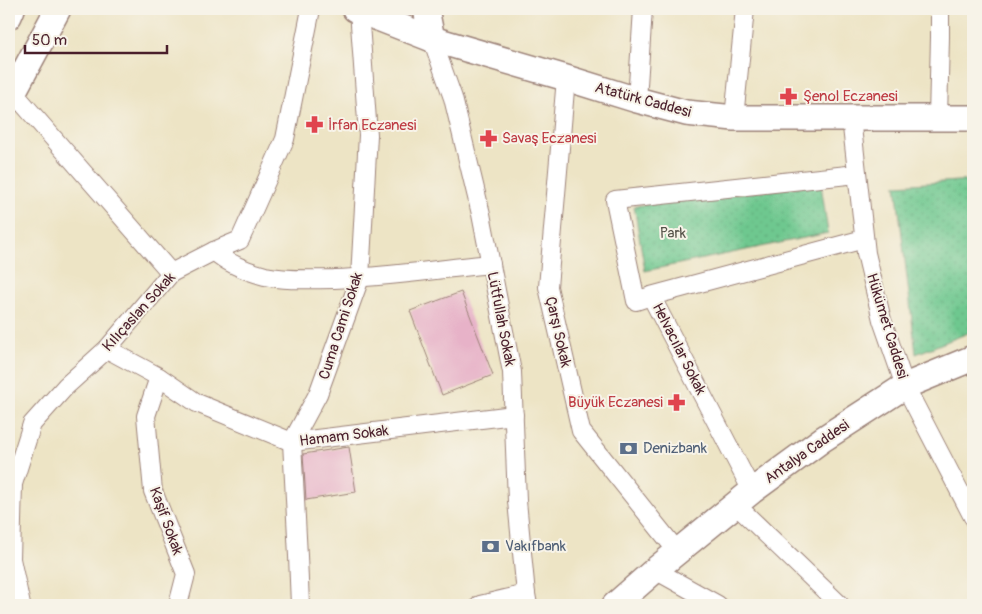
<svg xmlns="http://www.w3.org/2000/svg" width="982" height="614" viewBox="0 0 982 614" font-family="Pangolin,sans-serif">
  <defs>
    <pattern id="park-dots" width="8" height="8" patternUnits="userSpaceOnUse" patternTransform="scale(1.25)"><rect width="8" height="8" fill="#6ec88f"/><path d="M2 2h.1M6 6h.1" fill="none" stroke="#61ab7c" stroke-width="1.8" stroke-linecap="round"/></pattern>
  </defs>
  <rect width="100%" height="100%" fill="#f7f3e8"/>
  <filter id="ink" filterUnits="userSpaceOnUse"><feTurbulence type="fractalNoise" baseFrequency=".02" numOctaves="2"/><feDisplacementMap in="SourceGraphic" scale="10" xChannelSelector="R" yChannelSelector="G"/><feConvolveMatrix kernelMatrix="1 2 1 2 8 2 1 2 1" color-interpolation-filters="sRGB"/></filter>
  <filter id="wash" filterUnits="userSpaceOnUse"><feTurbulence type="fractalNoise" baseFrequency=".0096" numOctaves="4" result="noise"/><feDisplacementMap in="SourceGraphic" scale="20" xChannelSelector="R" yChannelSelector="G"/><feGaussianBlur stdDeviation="1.12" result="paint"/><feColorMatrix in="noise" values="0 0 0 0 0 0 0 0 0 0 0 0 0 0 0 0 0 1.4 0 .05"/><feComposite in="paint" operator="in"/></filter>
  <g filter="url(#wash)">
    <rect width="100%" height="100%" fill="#ede4c5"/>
    <g fill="url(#park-dots)" stroke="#5c745d">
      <path d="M973,180V331L916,354L896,185Z"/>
      <path d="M821,184L828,233L645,271L634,206Z"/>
    </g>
    <g id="blocks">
      <g fill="#e7b2c8">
        <path d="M461,292L493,375L442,395L410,311Z"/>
        <path d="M349,447L356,492L306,500L303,454Z"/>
      </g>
    </g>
  </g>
  <g filter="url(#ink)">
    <use href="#blocks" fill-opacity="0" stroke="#9c8278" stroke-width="1"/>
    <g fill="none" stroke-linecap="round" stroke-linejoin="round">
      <defs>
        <g id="street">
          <path d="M432,39L453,98L481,214L512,372L517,501L526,594L528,605"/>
          <path d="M566,78L548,287L581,431L677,551"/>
          <path d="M13,92L171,273"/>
          <path d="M637,100L643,9"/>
          <path d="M734,118L745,9"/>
          <path d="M851,118L866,253L882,320L905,386L973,517"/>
          <path d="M938,118L940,37V9"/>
          <path d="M214,251C228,264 246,271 265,276C287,281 311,279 334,279C386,277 439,269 491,264"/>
          <path d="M651,296L636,301L615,200L857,174"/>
          <path d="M107,349L159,377L197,403L292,442L514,415"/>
          <path d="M159,377L146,416L153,491L186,574L178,605"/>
          <path d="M752,491L651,296L864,239"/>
          <path d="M736,505L840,605"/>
          <path d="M655,570L718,605"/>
          <path d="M21,605L11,559L13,484L32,424L66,386L107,349L171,273L214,251L240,240L285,139L311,9"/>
          <path d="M300,605L298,556L292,442L318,394L360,278L368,135L359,10"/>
          <path d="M480,605L526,594"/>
        </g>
        <g id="secondary">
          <path d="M355,9L432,39L566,78L637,100L686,113L734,118H973"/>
          <path d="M426,9L432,39"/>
          <path d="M9,16L12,9"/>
          <path d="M9,100L58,9"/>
          <path d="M615,605L655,570L752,491L823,439L905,386L973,358"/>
        </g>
      </defs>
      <use href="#street" stroke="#9c8278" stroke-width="20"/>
      <use href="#secondary" stroke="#9c8278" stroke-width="28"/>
      <use href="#street" stroke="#fff" stroke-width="18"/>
      <use href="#secondary" stroke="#fff" stroke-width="25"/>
    </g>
  </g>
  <defs>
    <symbol id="pharmacy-bare" viewBox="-9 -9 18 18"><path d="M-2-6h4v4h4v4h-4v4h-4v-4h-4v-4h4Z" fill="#e0444e" stroke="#f7f3e8" stroke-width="2.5" paint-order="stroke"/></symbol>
    <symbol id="bank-bare" viewBox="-9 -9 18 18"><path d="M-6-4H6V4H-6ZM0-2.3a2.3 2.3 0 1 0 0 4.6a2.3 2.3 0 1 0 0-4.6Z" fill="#5c6f8a" stroke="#f7f3e8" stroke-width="2.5" paint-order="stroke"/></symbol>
  </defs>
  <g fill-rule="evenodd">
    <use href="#pharmacy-bare" x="776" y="84" width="25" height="25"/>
    <use href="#pharmacy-bare" x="302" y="112" width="25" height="25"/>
    <use href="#pharmacy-bare" x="476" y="126" width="25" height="25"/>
    <use href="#pharmacy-bare" x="664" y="390" width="25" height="25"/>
    <use href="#bank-bare" x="616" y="436" width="25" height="25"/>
    <use href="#bank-bare" x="478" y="534" width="25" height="25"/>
  </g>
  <g text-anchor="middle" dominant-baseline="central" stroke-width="4" stroke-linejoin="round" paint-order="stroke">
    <g font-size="15" fill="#be3a42" stroke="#f7f3e8" text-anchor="start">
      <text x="803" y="96">Şenol Eczanesi</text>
      <text x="328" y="125">İrfan Eczanesi</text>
      <text x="502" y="138">Savaş Eczanesi</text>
      <text x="663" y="402" text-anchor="end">Büyük Eczanesi</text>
    </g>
    <g font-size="15" fill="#4a1f2b" stroke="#f7f3e8">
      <text transform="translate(643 100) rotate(15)">Atatürk Caddesi</text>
      <text transform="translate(139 312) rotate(-48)">Kılıçaslan Sokak</text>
      <text transform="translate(501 319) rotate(79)">Lütfullah Sokak</text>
      <text transform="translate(341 326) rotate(-72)">Cuma Cami Sokak</text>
      <text transform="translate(887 326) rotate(73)">Hükümet Caddesi</text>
      <text transform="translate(558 332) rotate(77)">Çarşı Sokak</text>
      <text transform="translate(679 349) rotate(63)">Helvacılar Sokak</text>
      <text transform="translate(344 436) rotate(-7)">Hamam Sokak</text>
      <text transform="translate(807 452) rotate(-35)">Antalya Caddesi</text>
      <text transform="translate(166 521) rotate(70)">Kaşif Sokak</text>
    </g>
    <g font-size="15" fill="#555249" stroke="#f7f3e8">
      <text x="673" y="233">Park</text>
    </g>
    <g font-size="15" fill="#4e5e75" stroke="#f7f3e8" text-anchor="start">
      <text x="643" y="448">Denizbank</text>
      <text x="505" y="546">Vakıfbank</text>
    </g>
  </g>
  <rect width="982" height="614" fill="none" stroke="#f7f3e8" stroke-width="30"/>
  <path d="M25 45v8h142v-8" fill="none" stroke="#4a1f2b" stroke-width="2.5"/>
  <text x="32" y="45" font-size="15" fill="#4a1f2b" stroke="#f7f3e8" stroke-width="4" paint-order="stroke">50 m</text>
</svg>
